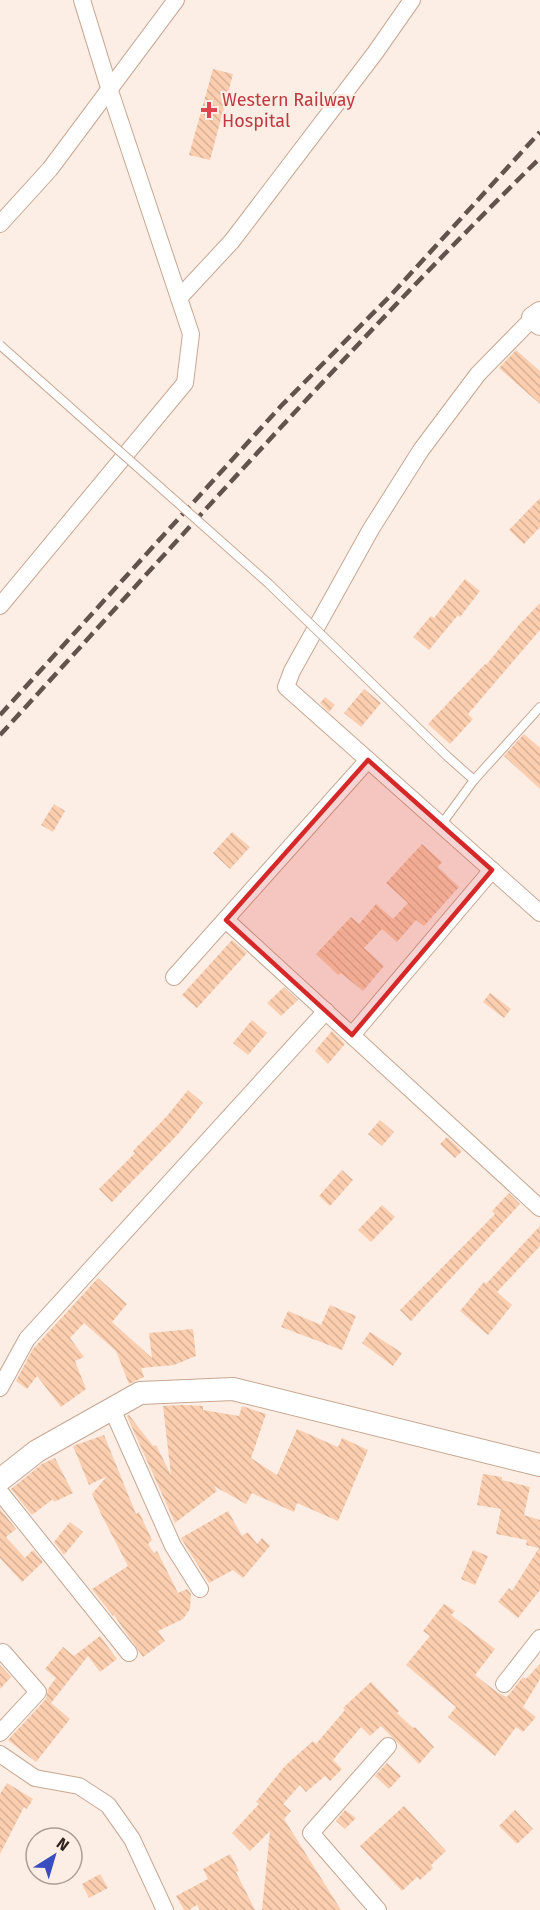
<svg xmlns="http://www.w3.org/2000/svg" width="540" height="1910" viewBox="0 0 540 1910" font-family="'Fira Sans',sans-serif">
  <defs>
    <pattern id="building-back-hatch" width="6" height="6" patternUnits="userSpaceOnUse" patternTransform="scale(1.5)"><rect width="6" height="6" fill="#fbceb0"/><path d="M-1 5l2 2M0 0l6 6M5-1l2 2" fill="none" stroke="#d8b197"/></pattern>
  </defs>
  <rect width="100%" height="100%" fill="#fceee5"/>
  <g fill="url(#building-back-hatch)">
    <path d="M213,69L233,74L210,160L189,155Z"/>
    <path d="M516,350L540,371V404L499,368Z"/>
    <path d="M540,498V527L524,544L509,530Z"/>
    <path d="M465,579L480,591L460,617L458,615L429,650L413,637L431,616L434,618Z"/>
    <path d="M540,603V630L468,714L473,719L450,744L428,724L485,664L486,665L518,626Z"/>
    <path d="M364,689L381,703L361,727L344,713Z"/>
    <path d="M325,697L335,705L329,712L320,703Z"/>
    <path d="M524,734L540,748V789L504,756Z"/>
    <path d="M54,804L65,811L53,832L41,825Z"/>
    <path d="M232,832L250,847L230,869L213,853Z"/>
    <path d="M422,844L442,862L438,867L459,887L424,926L416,920L397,942L382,929L364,948L384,966L363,991L341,973L338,975L316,954L351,917L359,924L376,904L393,919L408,903L386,883Z"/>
    <path d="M232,940L247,953L197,1008L182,995Z"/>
    <path d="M284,987L298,1000L281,1016L267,1003Z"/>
    <path d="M490,993L511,1009L504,1018L483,1002Z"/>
    <path d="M252,1020L267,1033L248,1055L233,1043Z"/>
    <path d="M332,1031L345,1044L328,1064L315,1051Z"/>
    <path d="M188,1090L203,1103L179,1133L112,1202L99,1189L135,1153L133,1151L167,1116Z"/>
    <path d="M380,1120L394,1132L382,1146L368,1134Z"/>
    <path d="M447,1137L462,1151L455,1158L440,1144Z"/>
    <path d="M342,1170L353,1180L330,1206L319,1196Z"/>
    <path d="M509,1193L520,1204L411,1321L400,1310L495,1214L492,1211Z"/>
    <path d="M382,1205L395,1217L371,1242L358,1230Z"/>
    <path d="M540,1226V1246L497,1292L512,1305L488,1335L460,1311L484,1282L486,1284Z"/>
    <path d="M98,1278L127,1304L112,1322L152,1358L149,1333L193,1329L196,1356L174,1365L141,1368L144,1377L129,1384L116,1351L84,1323L70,1338L84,1357L75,1361L86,1389L61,1407L37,1376L27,1389L16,1381L33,1349Z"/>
    <path d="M330,1305L356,1316L342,1350L281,1327L288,1311L321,1325Z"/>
    <path d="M370,1332L402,1353L393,1366L362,1343Z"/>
    <path d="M182,1405L203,1406V1410L239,1416L242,1406L266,1414L251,1458L277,1475L297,1429L338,1447L342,1438L368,1450L338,1521L297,1503L294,1512L252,1493L246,1504L214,1486L217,1491L175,1523L127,1416L129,1415L153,1446L156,1445L171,1475L163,1406Z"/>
    <path d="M104,1435L136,1514L139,1512L152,1540L148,1544L154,1553L157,1551L178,1593L187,1589L191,1594L190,1609L183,1619L158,1631L165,1641L143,1657L114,1615L113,1616L92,1589L128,1566L101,1514L92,1494L107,1476L89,1485L73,1446Z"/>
    <path d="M55,1458L73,1493L54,1502L53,1499L32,1515L11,1489L42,1464Z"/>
    <path d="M483,1474L502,1477V1480L530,1487L524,1515L540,1520V1590L518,1618L498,1602L509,1588L512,1591L539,1548L526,1545L527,1540L496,1534L501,1509L477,1505Z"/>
    <path d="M0,1509L16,1529L6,1537L25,1558L33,1550L43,1562L22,1582L0,1558Z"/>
    <path d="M228,1511L242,1536L248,1532L257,1544L262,1538L270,1546L243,1578L233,1570L209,1583L181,1538Z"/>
    <path d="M70,1522L83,1532L64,1555L54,1542Z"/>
    <path d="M473,1550L488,1556L475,1585L461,1579Z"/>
    <path d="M444,1604L455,1611L451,1615L495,1649L475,1675L498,1693L507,1697L523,1677L526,1679L540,1664V1679L523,1707L536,1717L523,1732L516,1727L495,1756L448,1717L456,1707L406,1665L430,1636L423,1631Z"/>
    <path d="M100,1636L117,1659L100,1672L88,1656L51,1703L70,1719L36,1762L8,1740L46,1699L48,1689L56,1678L45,1669L63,1647L74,1656Z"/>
    <path d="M0,1665L11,1677L0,1689Z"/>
    <path d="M371,1682L399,1711L397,1713L413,1728L415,1727L434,1747L419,1764L381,1726L370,1736L361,1727L333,1760L342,1769L330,1781L325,1776L306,1792L300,1785L283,1804L291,1811L284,1819L341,1910H262L270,1831L250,1851L232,1833L259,1804L256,1802L285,1766L313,1741L316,1744L345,1710L343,1708Z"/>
    <path d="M387,1763L401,1776L389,1789L375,1776Z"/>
    <path d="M7,1783L33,1799L27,1809L24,1807L0,1854V1794Z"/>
    <path d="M404,1806L446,1851L431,1865L433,1868L420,1880L417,1877L402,1891L360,1846Z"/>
    <path d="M345,1810L356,1818L345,1829L336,1821Z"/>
    <path d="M515,1810L533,1829L517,1844L499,1826Z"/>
    <path d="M230,1854L239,1871L236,1872L255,1910H200L197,1905L189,1910H184L176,1896L208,1879L203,1869Z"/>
    <path d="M100,1874L108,1888L89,1898L82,1884Z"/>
  </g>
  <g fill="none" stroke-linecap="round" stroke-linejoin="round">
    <defs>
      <g id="lane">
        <path d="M448,757L474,780L540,707"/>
        <path d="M441,825L474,780"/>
      </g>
      <g id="street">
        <path d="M0,224L50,169L176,0"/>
        <path d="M179,298L232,241L375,53L412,0"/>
        <path d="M533,318L478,374L421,450L371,529L292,671L286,687L540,913"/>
        <path d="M0,606L185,383L191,334L110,91L82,0"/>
        <path d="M226,920L540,1208"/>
        <path d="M174,977L368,760"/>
        <path d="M352,1035L492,870"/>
        <path d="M0,1388L27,1339L326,1011"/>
        <path d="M112,1409L173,1546L200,1589"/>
        <path d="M0,1492L129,1653"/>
        <path d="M504,1684L540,1638"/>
        <path d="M0,1733L38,1692L3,1652"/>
        <path d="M0,1754L35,1778L79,1786L108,1805L132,1839L165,1910"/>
        <path d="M378,1910L311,1833L388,1746"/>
      </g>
      <g id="secondary">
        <path d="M540,313L533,318L540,324"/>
        <path d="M0,1480L37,1451L140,1393L233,1389L540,1465"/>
      </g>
    </defs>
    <use href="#lane" stroke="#c8a792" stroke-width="10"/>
    <use href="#street" stroke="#c8a792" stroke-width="18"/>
    <use href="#secondary" stroke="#c8a792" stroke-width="24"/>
    <use href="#lane" stroke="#fff" stroke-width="8"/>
    <use href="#street" stroke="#fff" stroke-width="16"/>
    <use href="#secondary" stroke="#fff" stroke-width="22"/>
    <g stroke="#62544c" stroke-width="4.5" stroke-dasharray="12 6" stroke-linecap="butt">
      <path d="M0,715L281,406L391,295L540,132"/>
      <path d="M0,735C178,541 352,343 540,158"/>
    </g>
    <defs>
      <path id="lane-bridge" d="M0,345L268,583L448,757"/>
    </defs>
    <use href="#lane-bridge" stroke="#c8a792" stroke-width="10" stroke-linecap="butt"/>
    <use href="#lane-bridge" stroke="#fff" stroke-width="8"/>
  </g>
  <path fill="#d62828" fill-opacity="0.2" stroke="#d62828" stroke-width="4.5" stroke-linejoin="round" d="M368,760L492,870L352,1035L226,920Z"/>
  <path fill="#e0444e" stroke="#fceee5" stroke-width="2" d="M206 101h6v6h6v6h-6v6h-6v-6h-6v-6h6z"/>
  <g text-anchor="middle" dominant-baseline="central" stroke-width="4.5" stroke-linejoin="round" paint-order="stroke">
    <g font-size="18" fill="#be3a42" stroke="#fceee5" text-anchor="start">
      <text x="222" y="100">Western Railway<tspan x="222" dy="21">Hospital</tspan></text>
    </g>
  </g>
  <g transform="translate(54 1856) rotate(37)"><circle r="28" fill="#fceee5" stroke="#ab9e95" stroke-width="1.5"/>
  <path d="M0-4.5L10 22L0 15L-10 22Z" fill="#3a4dc0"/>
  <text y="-9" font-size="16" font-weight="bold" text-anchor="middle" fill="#32251d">N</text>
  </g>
</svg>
